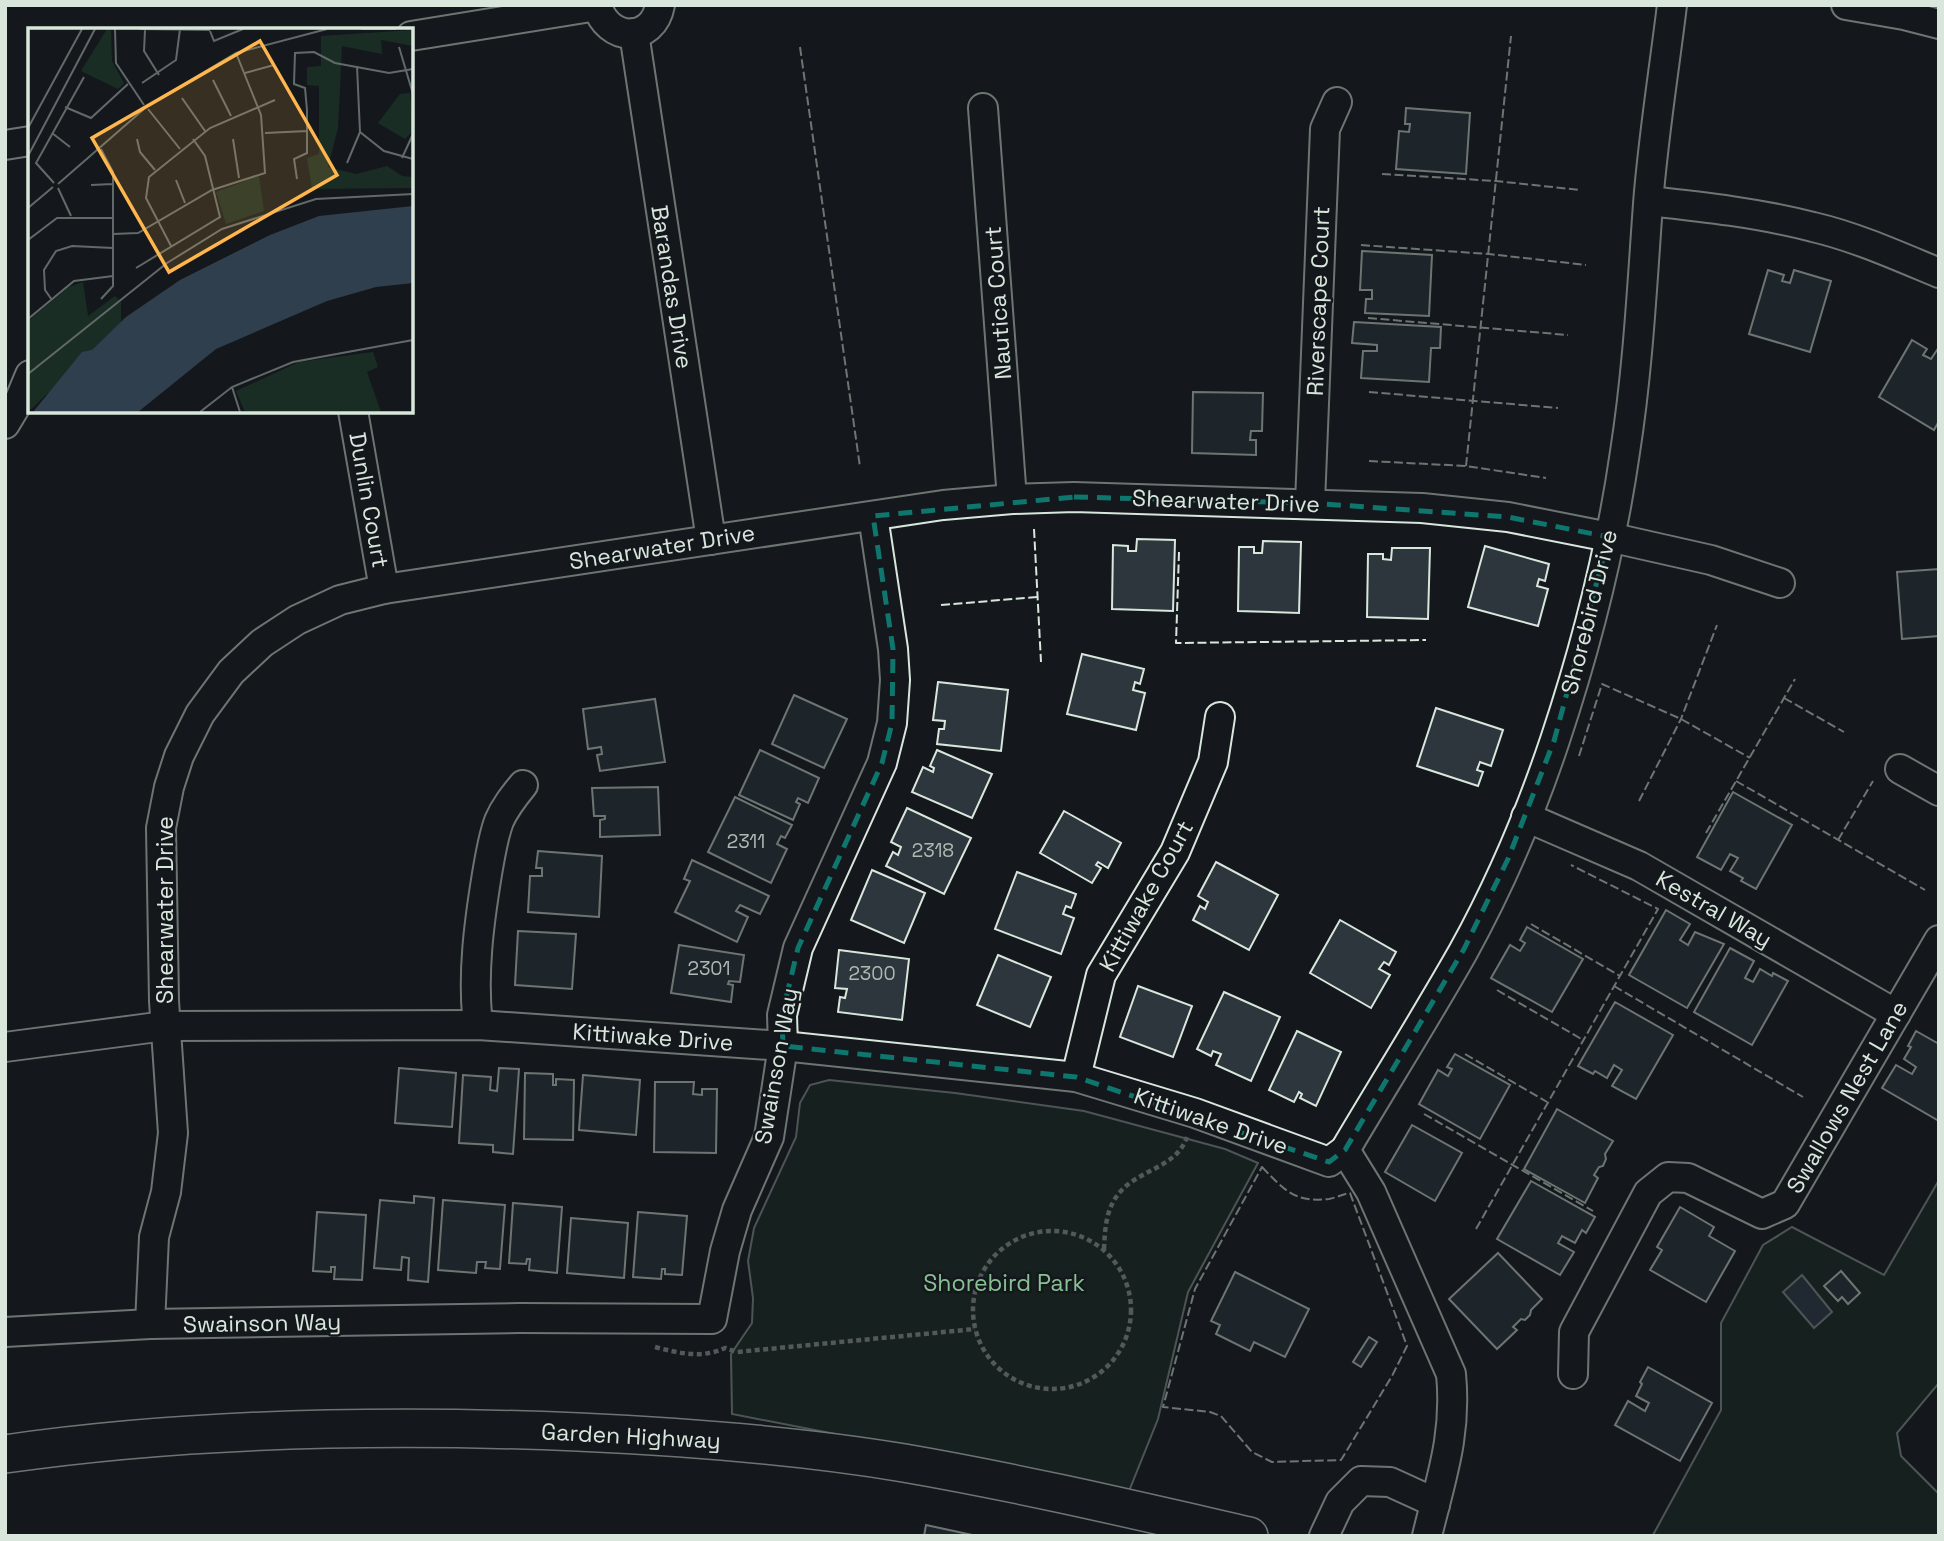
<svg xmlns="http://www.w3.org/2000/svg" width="1944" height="1541" viewBox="0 0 1944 1541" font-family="'Space Grotesk',sans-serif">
  <rect width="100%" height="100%" fill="#14181c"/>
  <g fill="#1a2d24" stroke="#939e99" stroke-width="2">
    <path d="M829,1080L955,1093L1084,1111L1225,1149L1258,1163L1188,1292L1158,1419L1129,1491L732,1414L731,1354L752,1323L753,1298L748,1261L754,1228L796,1137L800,1103L810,1085Z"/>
    <path d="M1939,1180V1383L1897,1433L1901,1456L1939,1494V1536L1653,1535L1721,1410V1323L1763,1245L1792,1227L1884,1275Z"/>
  </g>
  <path fill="#2f3f4d" stroke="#939e99" stroke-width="2" d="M1802,1275L1832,1312L1814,1328L1783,1292Z"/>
  <g fill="#2c363c" stroke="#d8e6dc" stroke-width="2">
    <path d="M1406,108L1470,113L1466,174L1396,169L1399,131L1409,132L1410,124H1405Z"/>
    <path d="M1362,251L1432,255L1429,316L1365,313L1366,299H1372V290H1360Z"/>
    <path d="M1768,270L1784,275L1782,281L1790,283L1794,270L1831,281L1810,352L1749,334Z"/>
    <path d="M1354,322L1441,327L1440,348H1431L1429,382L1361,378L1363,351H1377V345L1352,343Z"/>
    <path d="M1912,340L1927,349L1923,355L1931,359L1939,347V421L1934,430L1879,397Z"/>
    <path d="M1193,392L1263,393L1262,431H1251L1250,440H1256V455L1192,453Z"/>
    <path d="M1137,539L1175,540L1173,611L1112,609L1113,545L1128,546V551H1136Z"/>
    <path d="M1263,541L1301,542L1299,613L1238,611L1239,547H1254V553H1262Z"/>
    <path d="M1485,546L1549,564L1545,581L1539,579L1537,586L1548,589L1538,626L1468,607Z"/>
    <path d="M1392,548H1430L1428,619L1367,617L1368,554H1383V559L1391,560Z"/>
    <path d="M1939,569V636L1902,639L1897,572Z"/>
    <path d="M1082,654L1144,669L1140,684L1135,682L1133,690L1145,693L1136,730L1067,714Z"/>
    <path d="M938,682L1008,690L1001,751L937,744L939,729H944L945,721L933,720Z"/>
    <path d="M794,695L847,719L824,768L772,744Z"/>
    <path d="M655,699L665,762L600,771L597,755L602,754L601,747L588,749L583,709Z"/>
    <path d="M1436,708L1503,730L1491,766L1480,762L1477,770L1483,772L1478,786L1417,766Z"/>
    <path d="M760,750L819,778L808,803L798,798L796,802L800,804L793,820L739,795Z"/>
    <path d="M937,750L992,774L972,818L912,792L923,767L933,772L934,768L930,766Z"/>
    <path d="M658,787L660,835L600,837V820L605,819V816H594L592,788Z"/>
    <path d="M1733,792L1792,825L1756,889L1741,881L1743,878L1730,871L1738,858L1730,854L1721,870L1697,857Z"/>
    <path d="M735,797L792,825L785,838L781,836L777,844L787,849L771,883L708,852Z"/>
    <path d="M907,808L971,838L944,894L886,866L893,852L898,855L901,847L891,842Z"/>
    <path d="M1064,811L1121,843L1108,868L1098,862L1096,865L1101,868L1092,883L1040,853Z"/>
    <path d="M538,851L602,856L599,917L528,912L530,876H542V868H536Z"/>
    <path d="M692,860L769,896L760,914L740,905L736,911L748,917L737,942L675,912L690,881L684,879Z"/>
    <path d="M1216,862L1278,895L1249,950L1193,920L1200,906L1205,909L1208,902L1198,896Z"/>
    <path d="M872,870L925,893L904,943L851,920Z"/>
    <path d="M1017,872L1076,894L1071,908L1066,906L1063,914L1074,918L1061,954L995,929Z"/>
    <path d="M1666,910L1690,924L1680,940L1688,945L1695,932L1724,944L1687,1008L1629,975Z"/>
    <path d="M1340,920L1396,952L1389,965L1384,962L1379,969L1390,975L1371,1008L1310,973Z"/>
    <path d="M1527,927L1583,959L1552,1012L1491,978L1510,945L1520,951L1525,943L1520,940Z"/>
    <path d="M518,931L576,934L572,989L515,985Z"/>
    <path d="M679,945L744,955L740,982L729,981L728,984L733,985L731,1002L671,993Z"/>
    <path d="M1730,948L1754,961L1745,978L1753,982L1760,969L1772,976L1773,973L1788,981L1752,1045L1694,1012Z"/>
    <path d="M839,950L909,959L902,1020L838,1012L840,997L845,998L847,989L835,988Z"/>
    <path d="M998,955L1051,977L1030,1027L977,1005Z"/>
    <path d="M1138,986L1192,1006L1173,1057L1120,1037Z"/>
    <path d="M1224,992L1280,1017L1251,1081L1216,1065L1221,1054L1213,1051L1211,1056L1197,1049Z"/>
    <path d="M1615,1002L1673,1035L1636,1099L1612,1086L1622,1070L1614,1065L1607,1078L1595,1071L1593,1074L1578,1066Z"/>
    <path d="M1297,1031L1341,1052L1316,1106L1300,1098L1302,1094L1299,1092L1294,1102L1269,1090Z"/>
    <path d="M1916,1031L1939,1044V1121L1882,1088L1896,1065L1912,1074L1916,1067L1904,1059L1911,1047L1908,1046Z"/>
    <path d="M1455,1054L1510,1085L1480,1139L1419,1104L1438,1070L1448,1076L1452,1069L1447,1067Z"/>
    <path d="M399,1068L456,1073L452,1127L395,1123Z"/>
    <path d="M499,1068L519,1069L513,1154L493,1152V1145L459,1143L463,1075L491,1077L490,1090L497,1091Z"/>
    <path d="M525,1073L553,1074V1085H556V1079L574,1080L573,1140L524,1139Z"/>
    <path d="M583,1075L640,1080L636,1135L579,1130Z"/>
    <path d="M655,1082H694L693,1094L702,1095V1089H717L716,1153L654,1152Z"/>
    <path d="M1557,1109L1613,1141L1605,1154L1606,1159L1603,1166L1599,1167L1594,1175L1598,1178L1585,1203L1524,1169Z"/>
    <path d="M1412,1125L1462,1153L1435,1201L1385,1172Z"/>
    <path d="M1531,1181L1595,1217L1586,1233L1582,1230L1575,1243L1562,1236L1558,1243L1574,1252L1560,1275L1497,1239Z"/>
    <path d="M414,1196L434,1198L428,1282L408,1280L409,1258L402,1257L401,1270L374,1268L380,1200L414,1203Z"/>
    <path d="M443,1200L505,1205L500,1269L485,1268L486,1262H477L476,1273L438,1270Z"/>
    <path d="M513,1203L562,1207L557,1273L529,1270L530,1259H527L526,1264L509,1263Z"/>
    <path d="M1680,1207L1714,1227L1709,1236L1735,1251L1706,1302L1650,1270L1662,1250L1657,1247Z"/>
    <path d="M317,1212L366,1215L362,1280L334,1279L335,1267H331V1272L313,1271Z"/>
    <path d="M638,1212L687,1216L682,1275L665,1274V1269H662L661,1279L633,1277Z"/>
    <path d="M571,1218L628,1223L624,1278L567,1273Z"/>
    <path d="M1498,1253L1542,1299L1531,1310L1530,1315L1525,1320L1521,1319L1513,1327L1517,1330L1497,1349L1449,1299Z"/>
    <path d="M1841,1271L1860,1293L1848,1304L1842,1297L1838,1301L1824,1286Z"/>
    <path d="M1235,1272L1309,1309L1285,1357L1254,1342L1250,1351L1216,1334L1220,1325L1211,1321Z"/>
    <path d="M1369,1337L1377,1342L1361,1367L1353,1362Z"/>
    <path d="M1648,1367L1712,1403L1680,1461L1615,1425L1628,1401L1645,1411L1649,1403L1636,1396L1642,1384L1640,1382Z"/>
    <path d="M926,1525L977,1536H924Z"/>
  </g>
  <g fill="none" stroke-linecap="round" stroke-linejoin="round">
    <defs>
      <g id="minor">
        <path d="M597,5C607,42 653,44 660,5"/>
        <path d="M1846,5L1904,15L1939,24"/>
        <path d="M634,33L711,540"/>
        <path d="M411,36L597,6"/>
        <path d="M983,108L1012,499"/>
        <path d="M5,145L30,141"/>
        <path d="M1649,201C1704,207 1759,213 1813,227C1856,237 1898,256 1939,273"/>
        <path d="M353,411L384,589"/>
        <path d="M5,424L20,399L30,375"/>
        <path d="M1310,503L1325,129L1337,102"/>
        <path d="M1900,769L1939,791"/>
        <path d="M1526,817L1639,866L1896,1014"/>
        <path d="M478,1025C472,975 479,923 487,874C490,857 493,837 499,821C505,807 514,796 523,785"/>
        <path d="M5,1047L165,1026L478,1025L783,1046L1076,1077L1195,1113L1329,1162L1345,1150C1384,1084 1425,1019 1463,952C1500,885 1531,812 1555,740C1586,647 1611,549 1625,452C1638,369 1642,287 1648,204C1653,138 1664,71 1672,5"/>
        <path d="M1076,1077L1101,975L1175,852L1213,762L1220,717"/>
        <path d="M1345,1150L1371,1192L1451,1374C1457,1435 1441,1478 1427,1536"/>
        <path d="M150,1324L154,1237L166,1192L173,1133L164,1001L161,828L169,787L179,756L200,714L231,672L262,643L297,620L340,600L384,589L943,505L1012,499L1074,497L1422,508L1508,517L1609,537L1711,560L1780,583"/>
        <path d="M5,1332L150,1324L519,1318L712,1319L725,1251L737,1210L769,1137L783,1046L782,1015L798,948L882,763L892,723L895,680L893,649L873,516"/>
        <path d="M1573,1374L1574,1332L1648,1193L1668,1177L1688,1178L1762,1214L1785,1204L1939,940"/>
        <path d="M1324,1536L1340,1502L1361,1481L1390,1482L1425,1498L1435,1505"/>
      </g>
      <path id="major" d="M5,1454C194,1427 388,1424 578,1432C687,1437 796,1445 904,1463C1020,1483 1135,1510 1249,1536"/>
    </defs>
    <use href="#minor" stroke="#d8e6dc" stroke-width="32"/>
    <use href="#major" stroke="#d8e6dc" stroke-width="40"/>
    <g stroke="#9da8a2" stroke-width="4.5" stroke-dasharray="5 3.5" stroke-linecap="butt">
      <circle cx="1052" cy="1310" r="79"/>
      <path d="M1104,1249C1105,1228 1106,1208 1120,1192C1140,1169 1176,1168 1187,1137"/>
      <path d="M655,1347C679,1353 701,1359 725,1348L737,1352L975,1329"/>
    </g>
    <use href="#minor" stroke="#14181c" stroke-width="28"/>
    <use href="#major" stroke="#14181c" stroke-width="37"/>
    <g stroke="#d8e6dc" stroke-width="2" stroke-dasharray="9 3.5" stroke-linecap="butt">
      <path d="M800,47L860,467"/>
      <path d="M1382,174L1496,181L1580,190"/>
      <path d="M1361,245L1489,254L1586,265"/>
      <path d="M1368,318L1568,335"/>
      <path d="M1369,392L1558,408"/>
      <path d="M1369,461L1466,466L1546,478"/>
      <path d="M1466,466L1511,36"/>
      <path d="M1034,529L1041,662"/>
      <path d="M1179,552L1176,643L1426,640"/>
      <path d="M941,605L1037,597"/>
      <path d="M1784,698L1844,732"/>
      <path d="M1579,756L1602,684L1681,719L1750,758"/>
      <path d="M1736,781L1925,890"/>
      <path d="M1639,801L1681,719L1717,625"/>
      <path d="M1706,833L1795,679"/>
      <path d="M1838,840L1873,781"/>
      <path d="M1531,924L1620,976"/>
      <path d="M1614,986L1803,1097"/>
      <path d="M1497,990L1583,1040"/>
      <path d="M1465,1054L1547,1102"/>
      <path d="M1424,1114L1593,1211"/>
      <path d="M1262,1167C1284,1190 1295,1203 1329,1199C1336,1198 1342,1194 1350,1193L1407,1346L1392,1376L1341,1460L1272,1462L1252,1452L1221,1416L1210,1412L1163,1407L1195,1289Z"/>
      <path d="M1476,1229L1658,909L1571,865"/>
    </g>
  </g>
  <path d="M0 0H1944V1541H0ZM1074,497L1310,503L1508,517L1609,537L1554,741L1508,859L1464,949L1345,1150L1329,1162L1076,1077L783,1046L782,1015L798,948L882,763L892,723L893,649L873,516Z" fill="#14181c" fill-opacity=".55" fill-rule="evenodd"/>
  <path fill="none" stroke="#0f766e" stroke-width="5" stroke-dasharray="14 9" stroke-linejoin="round" d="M1074,497L1310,503L1508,517L1609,537L1554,741L1508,859L1464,949L1345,1150L1329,1162L1076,1077L783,1046L782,1015L798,948L882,763L892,723L893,649L873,516Z"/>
  <g text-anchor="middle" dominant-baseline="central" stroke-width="5" stroke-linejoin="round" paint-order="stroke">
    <g font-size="19" fill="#adbab4">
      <text x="746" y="841">2311</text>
      <text x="933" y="850">2318</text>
      <text x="709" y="968">2301</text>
      <text x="872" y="973">2300</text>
    </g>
    <g font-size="23" fill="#d8e6dc" stroke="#14181c">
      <text transform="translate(672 287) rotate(81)">Barandas Drive</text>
      <text transform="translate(1318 301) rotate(-88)">Riverscape Court</text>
      <text transform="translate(998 303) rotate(-94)">Nautica Court</text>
      <text transform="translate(369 500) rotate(80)">Dunlin Court</text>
      <text transform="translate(1226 501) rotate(2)">Shearwater Drive</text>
      <text transform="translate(662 547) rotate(-9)">Shearwater Drive</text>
      <text transform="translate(1589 612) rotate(-76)">Shorebird Drive</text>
      <text transform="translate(1146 896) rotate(-61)">Kittiwake Court</text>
      <text transform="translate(1714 909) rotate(30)">Kestral Way</text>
      <text transform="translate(165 910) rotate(-90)">Shearwater Drive</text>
      <text transform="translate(653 1037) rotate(4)">Kittiwake Drive</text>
      <text transform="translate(776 1066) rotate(-80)">Swainson Way</text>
      <text transform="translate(1847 1097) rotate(-60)">Swallows Nest Lane</text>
      <text transform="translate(1211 1121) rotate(19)">Kittiwake Drive</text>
      <text transform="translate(262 1323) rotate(-1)">Swainson Way</text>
      <text transform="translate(631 1436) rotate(3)">Garden Highway</text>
    </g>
    <g font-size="23" fill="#8ac095" stroke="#14181c">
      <text x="1004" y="1283">Shorebird Park</text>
    </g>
  </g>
  <g transform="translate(28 28)">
    <rect width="385" height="385" fill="#14181c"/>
    <path d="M79,1H83L84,33L96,55L90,61L53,43ZM385,2V18L353,12L354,26L314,18L310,100L300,139L328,146L359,138L374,148L385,149V160L284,161L279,130L291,126V58L279,57V39L293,38V8ZM382,65L385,103L377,111L350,95L372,66ZM231,148L236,183L198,196L188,164ZM55,254L60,288L87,268L93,274V296L0,384V293L41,259ZM345,324L350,339L339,344L353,384H217L208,363L271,334Z" fill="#1a2d24"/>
    <path d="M385,178V255L348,259L299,273L188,321L110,384H5L54,324L64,322L98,289L152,252L242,207L291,188Z" fill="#2f3f4d"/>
    <path fill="none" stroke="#626a69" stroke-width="2" d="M87,1L88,35L116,77M112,1L182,2M333,1H368M117,2L116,23L131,47M182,3L186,13L215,1M371,19L385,66M329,38L332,104L356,123L385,131M217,45L246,37M185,52L203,88M114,55L148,32L152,1M154,70L177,103M121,77L208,25L299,1M37,79L63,90L100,56M120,81L152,121M0,100L54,1M24,105L42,119M237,105L279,103M109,111L112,124L127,142M205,111L211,150M73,121L85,144V258L73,271M0,128L67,1M374,130L385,106M319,135L332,104M269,151L266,131L279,125V82L277,60L266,56L267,25L286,24L307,35L361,45L385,41M148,152L157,175M26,155L8,135L56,49M30,156L116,81M63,157L85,156M30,160L43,188M0,180L25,159M85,206L110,205L184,162L237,145L233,87L208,25M0,212L29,190H85M143,218L118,170L121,149L182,100L247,72M108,240L192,189L177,128L165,111M24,272L17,262L16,242L28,223L44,218L85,220M0,291L46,253L85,248M0,346L139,235L194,201L288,171L385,166M204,359L212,384M172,384L204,359L265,334L385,312"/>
    <path fill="#ffb74d" fill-opacity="0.15" stroke="#ffb74d" stroke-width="3.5" d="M232,13L309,147L141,244L64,110Z"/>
    <rect width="385" height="385" fill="none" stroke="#d8e6dc" stroke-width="3.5"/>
  </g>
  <rect width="1944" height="1541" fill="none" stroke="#d8e6dc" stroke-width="14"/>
</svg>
